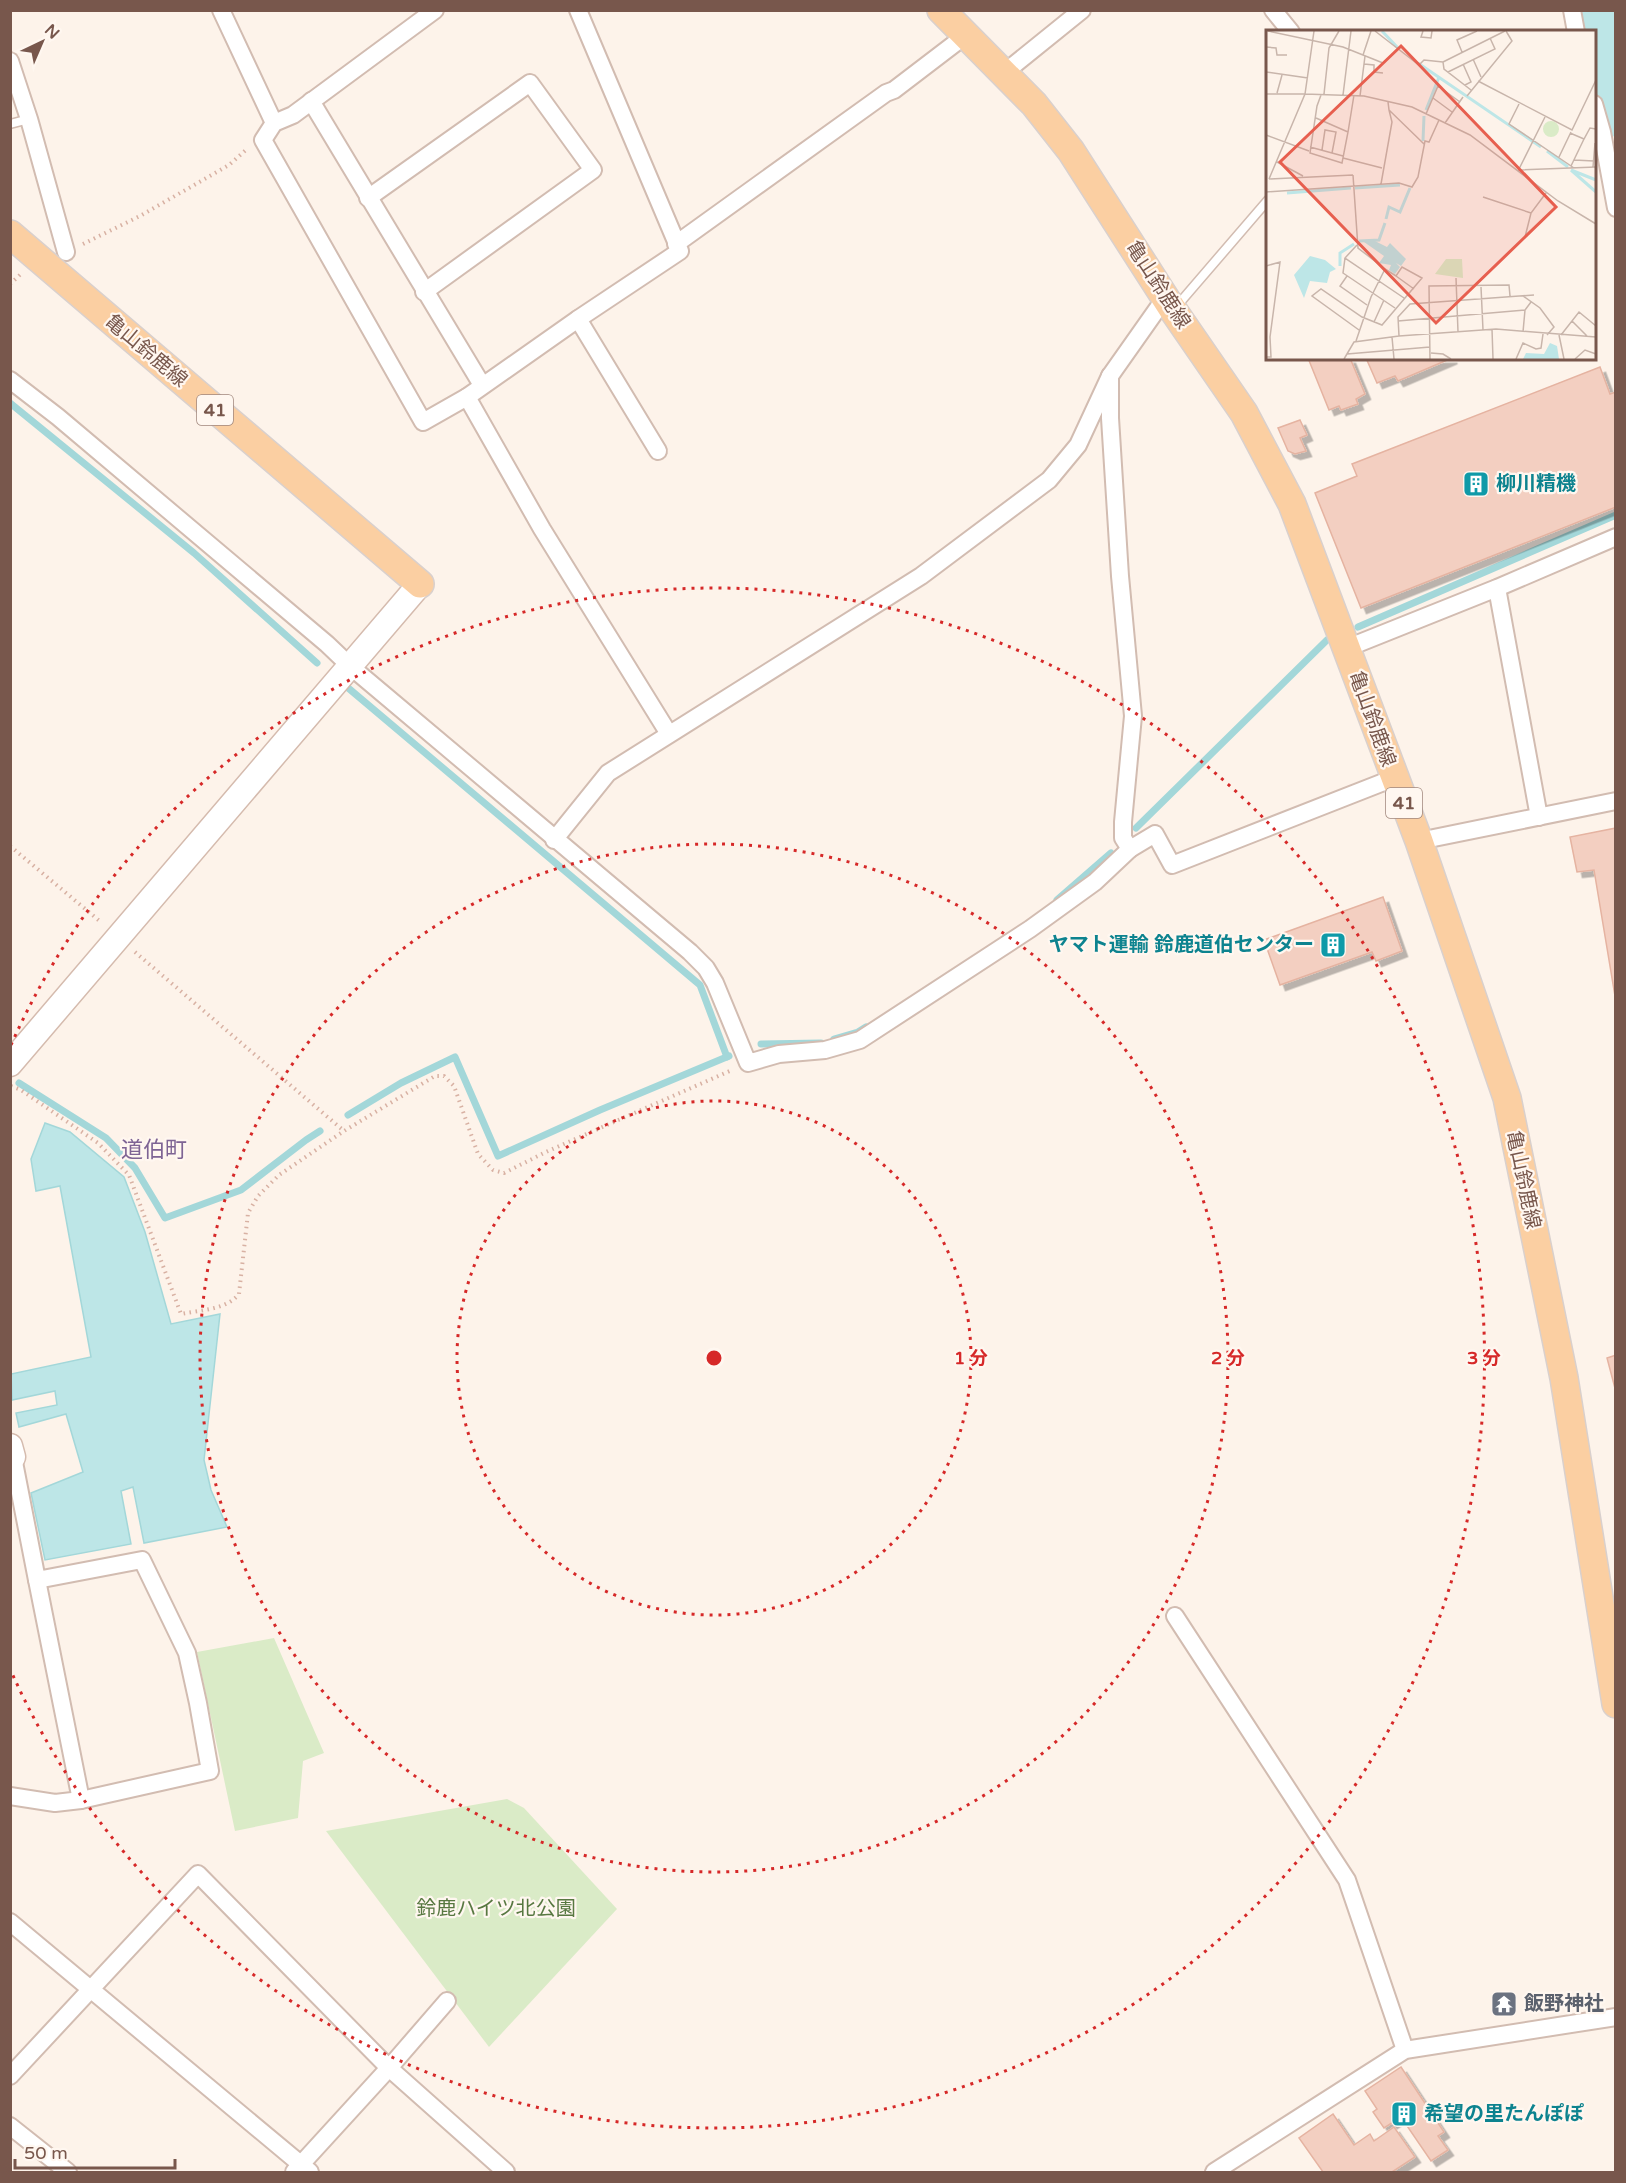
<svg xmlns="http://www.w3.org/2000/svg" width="1626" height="2183" viewBox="0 0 1626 2183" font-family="'Varela Round','Noto Sans JP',sans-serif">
  <defs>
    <filter id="shadow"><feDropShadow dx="5.5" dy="5.5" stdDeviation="0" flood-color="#0004"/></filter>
  </defs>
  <rect width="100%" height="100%" fill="#fdf3ea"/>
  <g fill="#daebc7">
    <path d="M274,1638L324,1753L303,1761L298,1818L235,1831L197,1652Z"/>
    <path d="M507,1799L524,1808L617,1909L489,2047L326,1831Z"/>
  </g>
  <path fill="#bde6e7" stroke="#a3d7d9" stroke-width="1.5" d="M45,1123L70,1132L124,1177L145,1232L171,1324L220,1314L204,1460L211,1490L227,1527L144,1543L133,1487L121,1491L131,1544L45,1560L31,1493L83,1472L66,1414L19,1427L16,1413L57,1405L55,1391L12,1400L11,1374L91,1357L60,1186L36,1191L31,1159Z"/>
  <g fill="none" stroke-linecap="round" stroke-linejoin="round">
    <g stroke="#a3d7d9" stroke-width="7">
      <path d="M10,403L194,553L317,663"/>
      <path d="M1358,627L1616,515"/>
      <path d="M347,687L700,985L727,1057"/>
      <path d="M1136,828L1327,640"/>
      <path d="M1057,900L1111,853"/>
      <path d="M834,1039L858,1032L866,1027"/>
      <path d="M761,1044L821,1043"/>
      <path d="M19,1083L106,1138L135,1168L165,1218L241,1190L306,1140L320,1131"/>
      <path d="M348,1115L401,1083L455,1057L498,1156L600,1110L729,1056"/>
    </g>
    <path stroke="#bde6e7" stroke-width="39" d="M1595,10V23L1616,117"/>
  </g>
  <g fill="#f3cfc1" stroke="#e5b3a1" stroke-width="1.5" filter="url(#shadow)">
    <path d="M1308,358H1350L1365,394L1356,399L1358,404L1341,410L1339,406L1329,410Z"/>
    <path d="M1366,358H1452L1398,381L1395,376L1377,383Z"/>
    <path d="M1600,367L1610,394L1616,392V507L1361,608L1315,493L1357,476L1352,464Z"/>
    <path d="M1300,420L1307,435L1300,438L1306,451L1295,454L1288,451L1278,428Z"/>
    <path d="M1616,828V996H1615L1594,870L1577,872L1570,837Z"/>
    <path d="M1383,897L1402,951L1376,961L1372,952L1280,985L1264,940Z"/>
    <path d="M1616,1355V1392L1607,1358Z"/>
    <path d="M1401,2067L1444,2132L1438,2136L1448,2150L1431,2161L1401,2117L1384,2128L1373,2112L1377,2109L1365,2091Z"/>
    <path d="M1333,2114L1354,2145L1370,2134L1374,2141L1394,2127L1415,2157L1392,2172H1323L1299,2138Z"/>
  </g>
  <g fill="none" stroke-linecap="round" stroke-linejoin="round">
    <defs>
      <g id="lane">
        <path d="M10,124L29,119"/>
        <path d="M1176,307L1268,200"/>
      </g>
      <g id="street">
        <path d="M221,10L274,123"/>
        <path d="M435,10L293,115L274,123L263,140L423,422L467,397L578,319L680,251L578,10"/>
        <path d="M1273,10L1291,32"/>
        <path d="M1572,10L1576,32"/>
        <path d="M10,61L29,119L66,252"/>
        <path d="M1004,73L1082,10"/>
        <path d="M311,101L482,385"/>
        <path d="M1594,104L1602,132L1616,208"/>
        <path d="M368,198L530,83L593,170L424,292"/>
        <path d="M676,244L886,93L894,90L966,35"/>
        <path d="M578,319L658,451"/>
        <path d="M10,380L58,417L327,644L350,666L690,952L706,968L715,983L748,1063L779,1054L825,1050L860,1040L1030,929L1095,882L1130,849L1155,834L1172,865L1394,778"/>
        <path d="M467,397L542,529L669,734"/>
        <path d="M1497,588L1539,817"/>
        <path d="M1347,648L1497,588L1616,537"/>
        <path d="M554,840L608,773L921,576L1049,480L1078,445L1110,376"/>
        <path d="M1419,841L1616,801"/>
        <path d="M1130,849L1123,838V822L1133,716L1120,576L1110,418V376L1165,298"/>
        <path d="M37,1580L81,1800"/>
        <path d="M1175,1616L1347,1880L1405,2050"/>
        <path d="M10,1796L55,1803L81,1800L210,1771L198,1703L187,1653L142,1560L37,1580L13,1457"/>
        <path d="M10,1922L310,2172"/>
        <path d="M10,2076L198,1874L389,2068L506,2172"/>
        <path d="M10,2126L68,2172"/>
        <path d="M294,2172L389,2068L447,2001"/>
        <path d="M1214,2172L1405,2050L1616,2017"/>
      </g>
      <g id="secondary">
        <path d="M10,1064L420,584"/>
        <path d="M10,1446L13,1457L10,1458"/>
      </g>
      <g id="primary">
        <path d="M941,10L1034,104L1071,151L1173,310L1244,413L1292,504L1419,841L1507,1098L1564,1378L1616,1704"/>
        <path d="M10,234L420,584"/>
      </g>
    </defs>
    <use href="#lane" stroke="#d2bcb1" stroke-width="11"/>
    <use href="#street" stroke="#d2bcb1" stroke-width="20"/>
    <use href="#secondary" stroke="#d5bbae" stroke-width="27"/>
    <use href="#primary" stroke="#d9d0cd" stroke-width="30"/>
    <g stroke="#d8b1a3" stroke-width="4" stroke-dasharray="1.5 4.5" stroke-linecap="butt">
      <path d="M83,244L140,216L229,165L247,149"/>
      <path d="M10,284L22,273"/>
      <path d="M10,846L102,923"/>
      <path d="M135,952L344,1131"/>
      <path d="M11,1086L21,1090L98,1143L129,1175L181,1314C200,1310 226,1310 239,1294L248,1213L258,1196L279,1175L344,1131L435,1076H444L454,1086L478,1154L493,1170L504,1173L548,1151L732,1070"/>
    </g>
    <use href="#lane" stroke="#fff" stroke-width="8"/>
    <use href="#street" stroke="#fff" stroke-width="16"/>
    <use href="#secondary" stroke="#fff" stroke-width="24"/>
    <use href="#primary" stroke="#fbcfa2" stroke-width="27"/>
  </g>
  <g fill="none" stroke="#d62828" stroke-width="3" stroke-dasharray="3 6">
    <circle cx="714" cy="1358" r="257"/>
    <circle cx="714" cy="1358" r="514"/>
    <path d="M11 1045A770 770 0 1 1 11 1671"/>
  </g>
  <defs>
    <symbol id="building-square" viewBox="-11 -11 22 22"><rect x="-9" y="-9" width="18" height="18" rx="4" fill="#0f9aa8" stroke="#fff7f0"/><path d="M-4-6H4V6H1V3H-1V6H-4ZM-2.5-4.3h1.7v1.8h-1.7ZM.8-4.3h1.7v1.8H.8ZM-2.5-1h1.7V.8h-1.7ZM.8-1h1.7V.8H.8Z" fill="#fff"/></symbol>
    <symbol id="temple-square" viewBox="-11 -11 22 22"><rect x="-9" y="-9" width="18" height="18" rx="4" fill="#6b7280" stroke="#fff7f0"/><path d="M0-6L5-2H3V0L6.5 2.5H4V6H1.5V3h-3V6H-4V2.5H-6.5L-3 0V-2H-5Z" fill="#fff"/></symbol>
  </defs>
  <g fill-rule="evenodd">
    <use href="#building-square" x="1461" y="469" width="30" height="30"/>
    <use href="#building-square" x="1318" y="930" width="30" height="30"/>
    <use href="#temple-square" x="1489" y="1989" width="30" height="30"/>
    <use href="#building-square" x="1389" y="2099" width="30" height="30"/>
  </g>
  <g text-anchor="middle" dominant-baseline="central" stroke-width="4.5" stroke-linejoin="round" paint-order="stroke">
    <g fill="#fff7f0" stroke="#a0877d" stroke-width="1.5">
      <rect x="197" y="395" width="36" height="30" rx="4.5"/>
      <rect x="1386" y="788" width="36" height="30" rx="4.5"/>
    </g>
    <g font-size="18" font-weight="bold" fill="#78574c">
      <text x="215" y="410">41</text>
      <text x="1404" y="803">41</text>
    </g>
    <g font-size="20" fill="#78574c" stroke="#fff7f0">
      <text transform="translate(1158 285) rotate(57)">亀山鈴鹿線</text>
      <text transform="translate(146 351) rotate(40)">亀山鈴鹿線</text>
      <text transform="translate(1372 719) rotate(70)">亀山鈴鹿線</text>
      <text transform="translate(1523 1180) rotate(78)">亀山鈴鹿線</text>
    </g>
    <g font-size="20" font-weight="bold" fill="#0d838f" stroke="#fff7f0" text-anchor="start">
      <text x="1496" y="484">柳川精機</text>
      <text x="1314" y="945" text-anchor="end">ヤマト運輸 鈴鹿道伯センター</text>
      <text x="1424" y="2114">希望の里たんぽぽ</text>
    </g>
    <g font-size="20" fill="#587841" stroke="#fff7f0">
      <text x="496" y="1909">鈴鹿ハイツ北公園</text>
    </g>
    <g font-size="20" font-weight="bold" fill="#5b616d" stroke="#fff7f0" text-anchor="start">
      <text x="1524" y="2004">飯野神社</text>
    </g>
    <g font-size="22" fill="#7e6494" stroke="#fff7f0">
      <text x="154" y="1150">道伯町</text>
    </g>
  </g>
  <g transform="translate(1266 30)">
    <rect width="330" height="330" fill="#fdf3ea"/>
    <path d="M277 99a8 8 0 1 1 16 0a8 8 0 1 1-16 0ZM180,229H196L197,248L169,244Z" fill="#daebc7"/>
    <path d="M107,210L121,217L124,213L140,229L135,236L130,233L134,237L129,244L123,240L125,235L113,233L118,226L98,212ZM44,226L59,230L70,239L64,242L61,253L44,251L38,268L28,245ZM284,313L291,316L293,329H257L260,323L278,324Z" fill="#bde6e7"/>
    <path fill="none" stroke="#bde6e7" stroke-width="3" d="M116,1L132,18M152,33L275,117M160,80L173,47M157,111L158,86M281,121L302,137M305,140L330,150M305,140L330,162M89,158L134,155M21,163L85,158M120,189L123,177L134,182L144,158M93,211L113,210L119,193M74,236V223L88,214"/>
    <path fill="none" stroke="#c8b5ab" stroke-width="1.5" d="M2,1L77,17L117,33M109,1L153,35L158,30L177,32M157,1L155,7L165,8L166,1M0,17L10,18L11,25H21M196,22L191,10L211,1M97,25L105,1M207,29L215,47M98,34L108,35V42L117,43M197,34L205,52L199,55M0,42L42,48M182,42L229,19L224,8M212,51L306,100L330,50M205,60L178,39L177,32L239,1M11,63L16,45M0,64H39L48,1M58,64L63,18L73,1M77,65L85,1M94,66L99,26M201,66L246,11L240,1M167,68L186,82M122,72L123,80L158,114M253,74L243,94L308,138M160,84L172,56L194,72M50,88L82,102L76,133L44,123L51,76L55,65M179,93L197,67M82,102L88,65M304,103L318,109L324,98L330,99M0,105L43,121M44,117L77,126M56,120L59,100L70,102L66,123M293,127L305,102M77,128L116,138M308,130L328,131M11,132L37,146M305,136L318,109M327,137L329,113M253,139L279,87M252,140L330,137M87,145L92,218L119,239L105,267L90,311M3,149L39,64L98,66L146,77L204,105L292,171L330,194M3,149L87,145M115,154L126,92L123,80M0,162L133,153L146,157L152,147L159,111L163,112L173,90M217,167L265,183M259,207L265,183L280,163M91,215L79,228L138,268M79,228L77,243L129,278M0,236L14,232L4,307L5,327H0M81,246L74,256L101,275M130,246L148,259M190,248L192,302M215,257L217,300M257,266L274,278L288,297L281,305M132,291L259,280M306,291L321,306M108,292L118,270M226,299L227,329M93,300L46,266L55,259L96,287L116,295L156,248L136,237L130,246L119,239M257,302L259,280L265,272M293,305L298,329M295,305L313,282L330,296M133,306L132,287L144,274L268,265M126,307L128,329M165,323L177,324L185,329M81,324L164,317M78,329L88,312L133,306L230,299L330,307M164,329L163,256L243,255L244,266M250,329L257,313L270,319L275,318L277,304M309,329L319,320L330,324"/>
    <path fill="#e75f4f" fill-opacity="0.15" stroke="#e75f4f" stroke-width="3" d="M135,16L290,177L170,293L14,132Z"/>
    <rect width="330" height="330" fill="none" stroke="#78574c" stroke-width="3"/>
  </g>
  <circle cx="714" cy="1358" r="9" fill="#d62828" stroke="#fff7f0" stroke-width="3"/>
  <g font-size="18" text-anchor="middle" font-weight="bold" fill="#d62828" stroke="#fff7f0" stroke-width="4.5" stroke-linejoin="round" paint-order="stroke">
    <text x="971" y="1364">1 分</text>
    <text x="1228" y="1364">2 分</text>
    <text x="1484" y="1364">3 分</text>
  </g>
  <rect width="1626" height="2183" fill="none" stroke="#78574c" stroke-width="24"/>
  <g transform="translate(42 42) rotate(44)" stroke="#fff7f0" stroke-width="4.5" paint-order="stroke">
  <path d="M0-4.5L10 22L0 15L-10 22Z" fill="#78574c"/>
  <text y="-9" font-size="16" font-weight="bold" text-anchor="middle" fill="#78574c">N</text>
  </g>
  <path d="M15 2159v9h160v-9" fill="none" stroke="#78574c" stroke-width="3"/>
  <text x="24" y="2159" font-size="18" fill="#78574c" stroke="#fff7f0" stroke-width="4.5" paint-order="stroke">50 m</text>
</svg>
